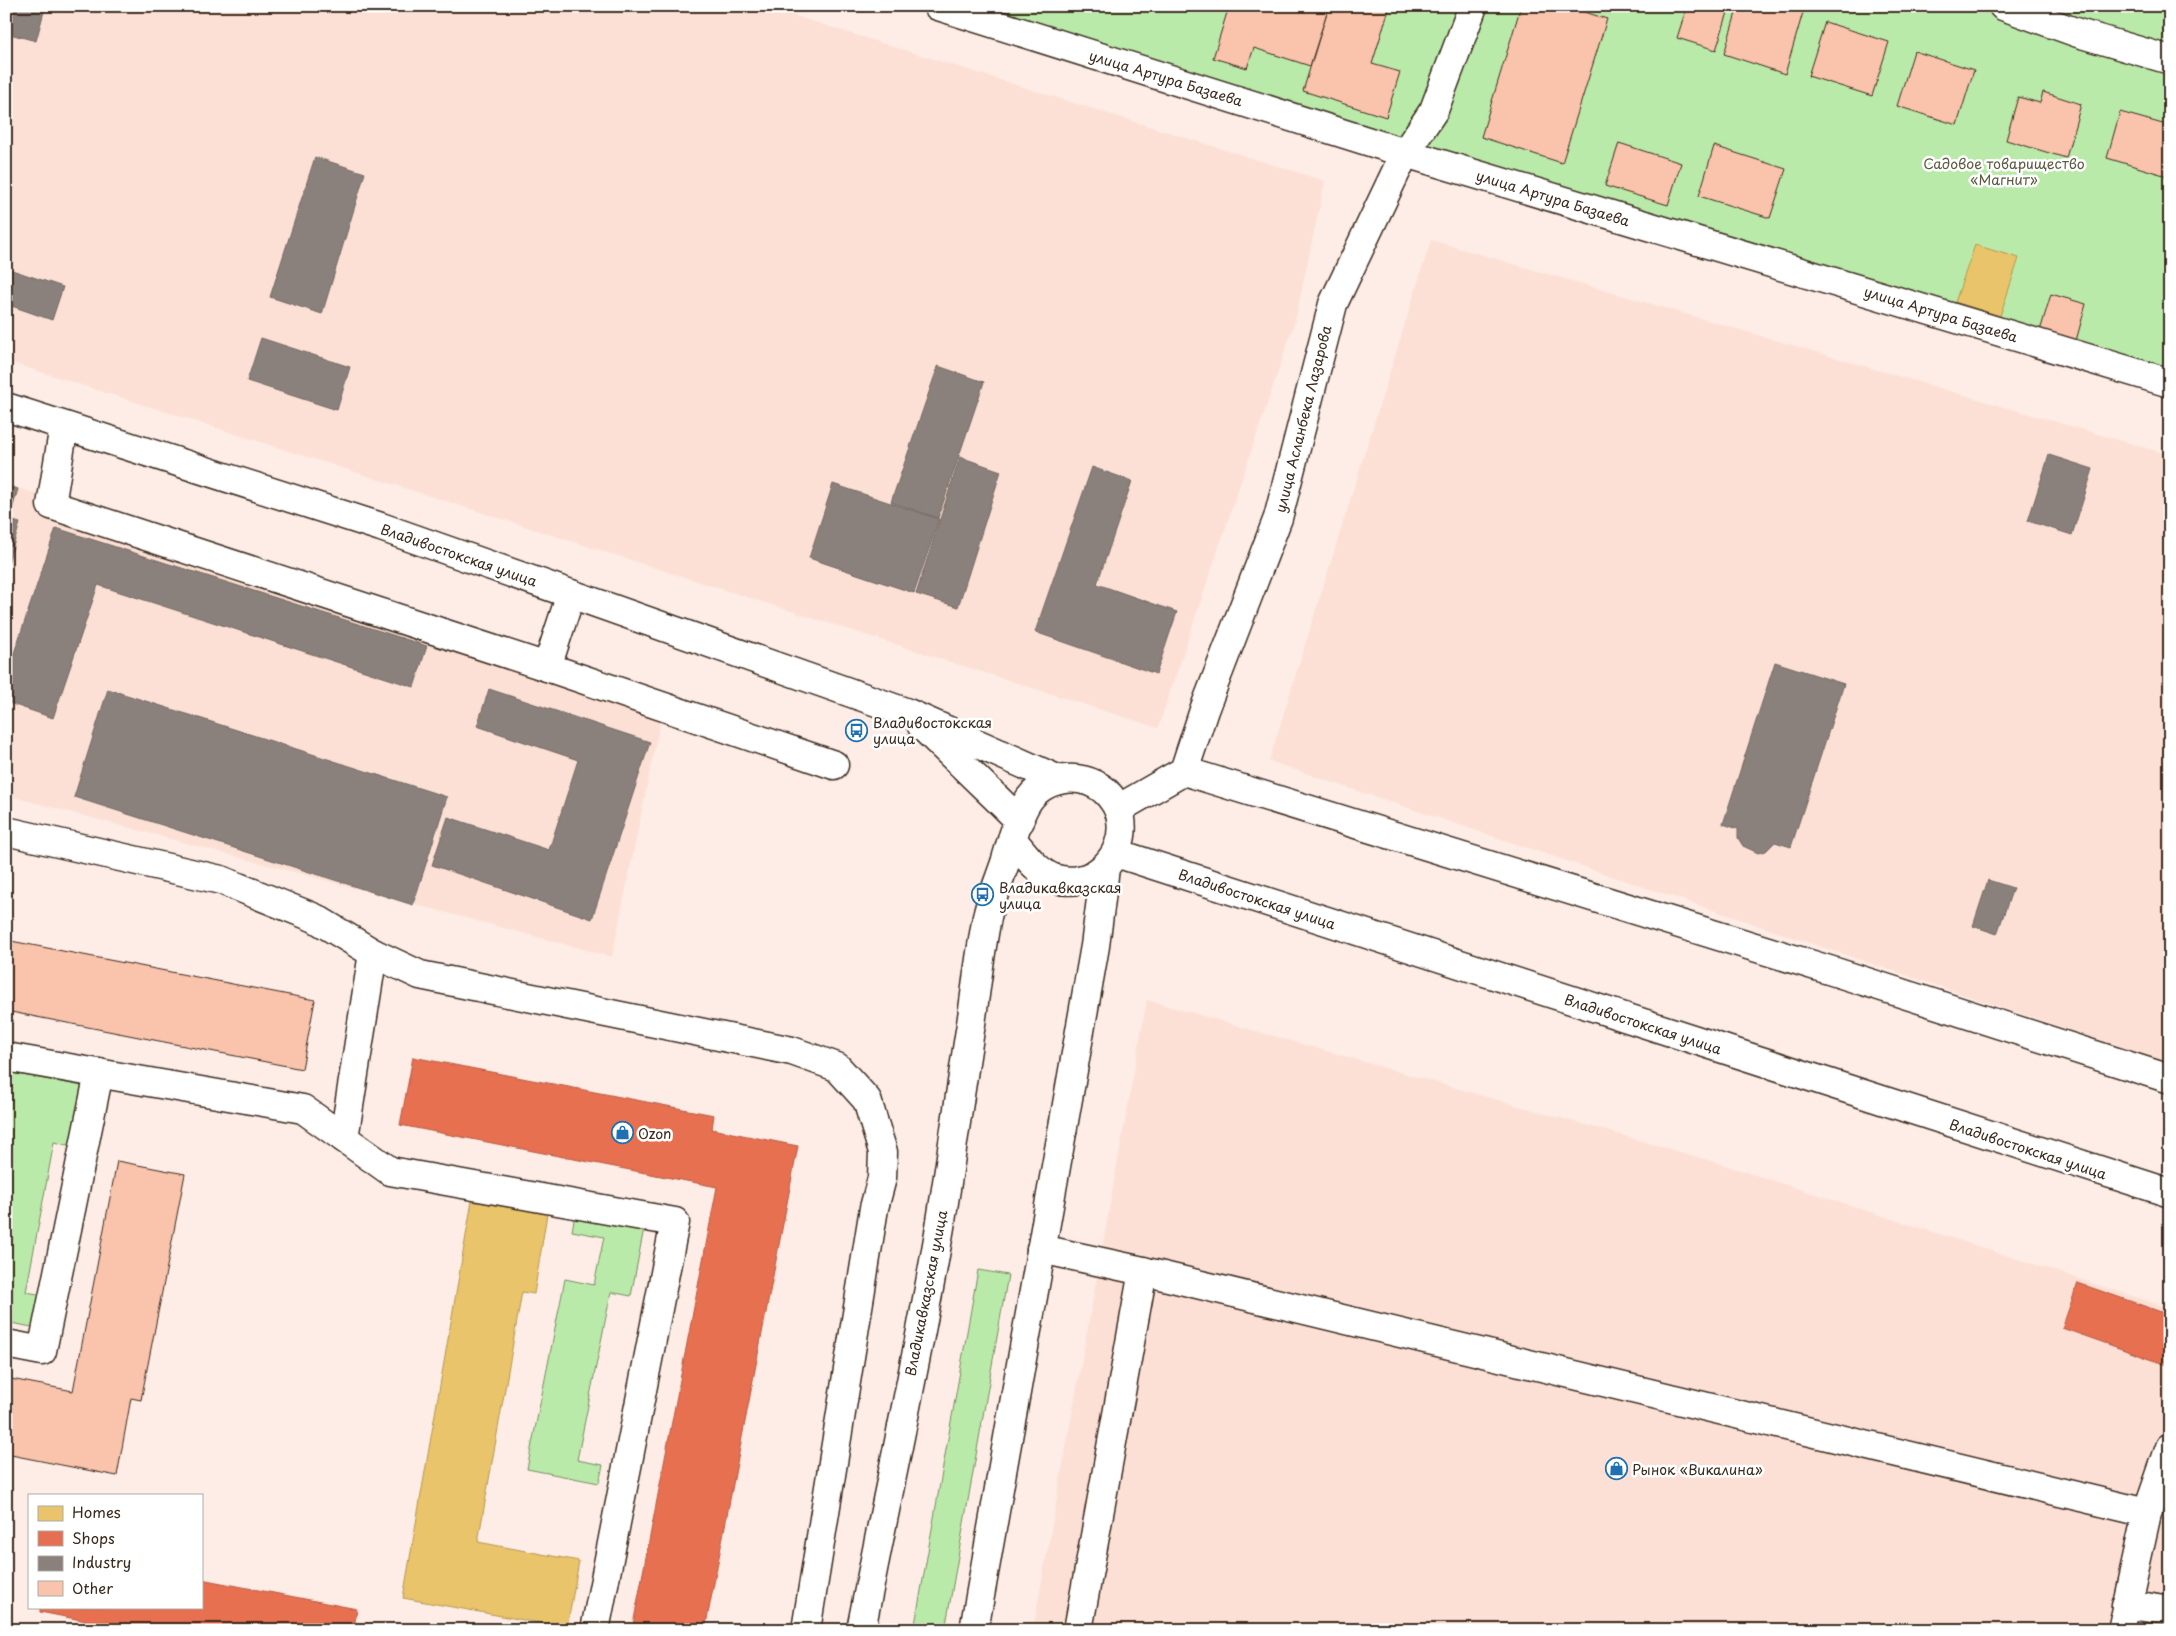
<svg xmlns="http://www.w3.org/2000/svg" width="2176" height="1636" viewBox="0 0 2176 1636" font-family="'Playpen Sans',sans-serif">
  <rect width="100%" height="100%" fill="#fdede6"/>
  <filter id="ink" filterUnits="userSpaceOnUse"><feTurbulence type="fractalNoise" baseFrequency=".02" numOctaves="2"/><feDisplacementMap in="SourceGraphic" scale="10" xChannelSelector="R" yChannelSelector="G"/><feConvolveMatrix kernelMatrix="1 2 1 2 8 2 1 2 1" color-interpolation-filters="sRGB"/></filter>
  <g filter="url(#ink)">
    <g fill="#fce0d5">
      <path d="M6,6H763L1325,181L1295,321L1158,728L6,361Z"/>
      <path d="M1431,240L2170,455V1064L1269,761Z"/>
      <path d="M6,484L665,698L612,957L6,795Z"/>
      <path d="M1147,1000L1712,1161L2170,1308V1630H1033Z"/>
    </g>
    <g fill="#baeaa9" stroke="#7a8a64">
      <path d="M919,6H2170V396Z"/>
      <path d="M6,1072L82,1086L71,1146L54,1142L26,1292L44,1295L37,1328L6,1322Z"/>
      <path d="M576,1209L645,1223L631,1296L611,1292L577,1460L603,1465L599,1483L527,1469L565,1279L594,1285L604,1237L572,1231Z"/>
      <path d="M978,1270L1008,1275L945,1630H914Z"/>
    </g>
    <g fill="#e9c46a" stroke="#b59653">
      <path d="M1975,245L2019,258L2000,316L1955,302Z"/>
      <path d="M472,1201L547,1214L534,1294L522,1292L478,1542L579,1561L567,1628L403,1598Z"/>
    </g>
    <g fill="#e76f51" stroke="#b35a42">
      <path d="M413,1057L714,1115L712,1129L798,1146L705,1630H632L717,1187L400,1125Z"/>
      <path d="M2078,1283L2170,1315V1366L2062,1328Z"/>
      <path d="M201,1579L357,1609L354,1628L360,1630H132L40,1612V1607H201Z"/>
    </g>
    <g fill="#8a817c" stroke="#726760">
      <path d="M6,6L45,8L36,41L6,33Z"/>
      <path d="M315,157L365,173L322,314L270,297Z"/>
      <path d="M6,268L63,287L52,320L6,304Z"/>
      <path d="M261,338L350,367L337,410L247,381Z"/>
      <path d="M938,366L984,382L938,518L891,502Z"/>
      <path d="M2049,455L2093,469L2072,535L2028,521Z"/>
      <path d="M960,457L1001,471L958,607L916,594Z"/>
      <path d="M1092,467L1132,481L1097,584L1177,612L1156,674L1035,632Z"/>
      <path d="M833,484L939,519L914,593L809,558Z"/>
      <path d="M6,485L18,489L9,520L6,519Z"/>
      <path d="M6,519L20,523L6,570Z"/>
      <path d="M56,528L427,646L414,687L98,585L53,718L6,702V677Z"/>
      <path d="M1775,662L1844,684L1791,847L1775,842L1766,851L1758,853L1743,846L1738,838V829L1723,824Z"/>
      <path d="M108,689L447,797L413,905L74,797Z"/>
      <path d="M489,689L650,742L592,919L432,865L448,817L549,850L578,760L477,726Z"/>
      <path d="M1988,880L2013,888L1997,934L1973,926Z"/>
    </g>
    <g fill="#f9c3ac" stroke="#3b2a1e">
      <path d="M1229,6H1329L1310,66L1254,48L1247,68L1213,58Z"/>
      <path d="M1329,6H1390L1372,64L1400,72L1386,117L1303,91Z"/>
      <path d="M1521,6H1565L1607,19L1562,163L1481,137Z"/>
      <path d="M1687,6H1730L1716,50L1677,38Z"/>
      <path d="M1738,6H1794L1804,9L1785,74L1724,54Z"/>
      <path d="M1825,22L1889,42L1872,96L1808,76Z"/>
      <path d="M1914,51L1974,70L1957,125L1897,106Z"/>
      <path d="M2043,92L2081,104L2066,158L2006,140L2018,97L2040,103Z"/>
      <path d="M2120,112L2170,126V166L2167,176L2107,158Z"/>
      <path d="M1619,143L1681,163L1668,205L1605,186Z"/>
      <path d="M1714,146L1786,169L1770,218L1699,196Z"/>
      <path d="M2051,294L2086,304L2076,341L2040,331Z"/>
      <path d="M6,940L315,1000L302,1069L6,1011Z"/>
      <path d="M117,1161L185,1174L141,1400L131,1398L117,1476L6,1454V1378L73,1391Z"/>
    </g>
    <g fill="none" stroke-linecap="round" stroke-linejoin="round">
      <defs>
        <g id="minor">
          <path d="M938,6L1405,153L2170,383"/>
          <path d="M2003,6L2078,33L2170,60"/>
          <path d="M6,407L381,527L908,713L1057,779"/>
          <path d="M64,426L51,505L547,667L834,765"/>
          <path d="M547,667L571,594"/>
          <path d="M922,726L1020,821"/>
          <path d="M1184,771L1829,970L2170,1079"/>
          <path d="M1118,809L1184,771L1204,710L1278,518L1333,304L1405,153L1434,110L1473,6"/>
          <path d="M6,831L221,880L315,918L373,953L420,975L792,1051L837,1067L867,1100L883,1152L882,1178L874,1208L806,1630"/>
          <path d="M6,1057L303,1109L390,1171L675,1222L595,1630"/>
          <path d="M344,1138L373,953"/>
          <path d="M1041,1249L1143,1271L1078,1630"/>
          <path d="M1143,1271L2147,1513"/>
          <path d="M6,1344L42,1351L99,1073"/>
          <path d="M2126,1604L2170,1611"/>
          <path d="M2121,1630L2147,1513L2170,1447"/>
        </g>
        <g id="major">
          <path d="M1116,853L2170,1193"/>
          <path d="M861,1630C887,1496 917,1362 940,1227C951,1160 960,1092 971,1024C976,989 980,953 987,917C991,899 999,881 1005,863C1010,846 1017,819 1026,804C1042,776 1080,771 1104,790C1112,797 1120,809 1121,819C1127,857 1091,891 1053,878C1036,871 1024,853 1012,839"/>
          <path d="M974,1630L1095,946L1105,868"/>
        </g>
      </defs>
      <use href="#minor" stroke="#3b2a1e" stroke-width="31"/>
      <use href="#major" stroke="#3b2a1e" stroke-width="31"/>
      <use href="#minor" stroke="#fff" stroke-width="28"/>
      <use href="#major" stroke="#fff" stroke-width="28"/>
    </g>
  </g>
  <defs>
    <symbol id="bus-ring" viewBox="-11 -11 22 22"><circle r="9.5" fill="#fff" stroke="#1f6fb2" stroke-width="1.5"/><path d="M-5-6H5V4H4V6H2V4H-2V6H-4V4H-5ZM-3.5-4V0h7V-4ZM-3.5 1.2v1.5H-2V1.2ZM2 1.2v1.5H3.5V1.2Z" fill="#1f6fb2"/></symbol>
    <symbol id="shop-ring" viewBox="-11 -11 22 22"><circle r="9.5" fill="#fff" stroke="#1f6fb2" stroke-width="1.5"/><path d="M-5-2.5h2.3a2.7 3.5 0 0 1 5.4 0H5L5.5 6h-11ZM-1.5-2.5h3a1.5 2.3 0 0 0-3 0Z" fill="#1f6fb2"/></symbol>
  </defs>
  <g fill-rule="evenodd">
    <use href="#bus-ring" x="844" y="718" width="25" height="25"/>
    <use href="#bus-ring" x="970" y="882" width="25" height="25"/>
    <use href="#shop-ring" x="610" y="1120" width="25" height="25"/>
    <use href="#shop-ring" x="1604" y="1456" width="25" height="25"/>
  </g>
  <g text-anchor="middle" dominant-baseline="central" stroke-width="5" stroke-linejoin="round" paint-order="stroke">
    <g font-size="14" fill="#3b2a1e" stroke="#fff">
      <text transform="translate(1166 78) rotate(17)">улица Артура Базаева</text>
      <text transform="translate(1553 198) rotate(17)">улица Артура Базаева</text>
      <text transform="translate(1941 314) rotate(17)">улица Артура Базаева</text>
      <text transform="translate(1303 419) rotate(-76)">улица Асланбека Лазарова</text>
      <text transform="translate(459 555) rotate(19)">Владивостокская улица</text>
      <text transform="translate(1257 899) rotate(18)">Владивостокская улица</text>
      <text transform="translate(1643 1024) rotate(18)">Владивостокская улица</text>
      <text transform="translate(2028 1149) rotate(18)">Владивостокская улица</text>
      <text transform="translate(926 1293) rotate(-79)">Владикавказская улица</text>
    </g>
    <g font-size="14" fill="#5b5a41" stroke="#fff">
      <text x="2004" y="163">Садовое товарищество<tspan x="2004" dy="16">«Магнит»</tspan></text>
    </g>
    <g font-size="14" fill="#3b2a1e" stroke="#fff" text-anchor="start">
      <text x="873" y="722">Владивостокская<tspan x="873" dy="16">улица</tspan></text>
      <text x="999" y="887">Владикавказская<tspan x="999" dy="16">улица</tspan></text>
      <text x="638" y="1133">Ozon</text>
      <text x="1632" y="1469">Рынок «Викалина»</text>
    </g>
  </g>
  <rect width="2176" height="1636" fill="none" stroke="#fff" stroke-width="25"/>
  <rect x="12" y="12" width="2151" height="1611" fill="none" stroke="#3b2a1e" stroke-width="2" filter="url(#ink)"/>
  <rect x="28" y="1494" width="175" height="115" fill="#ffffff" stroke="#b1aaa5"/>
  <rect x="38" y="1506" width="25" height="15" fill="#e9c46a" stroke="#b1aaa5"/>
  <text x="72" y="1518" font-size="15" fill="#3b2a1e">Homes</text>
  <rect x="38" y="1531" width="25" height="15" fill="#e76f51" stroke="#b1aaa5"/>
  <text x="72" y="1544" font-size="15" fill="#3b2a1e">Shops</text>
  <rect x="38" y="1556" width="25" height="15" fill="#8a817c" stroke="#b1aaa5"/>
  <text x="72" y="1568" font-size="15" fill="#3b2a1e">Industry</text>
  <rect x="38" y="1581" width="25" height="15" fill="#f9c3ac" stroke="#b1aaa5"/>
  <text x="72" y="1594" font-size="15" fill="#3b2a1e">Other</text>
</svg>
